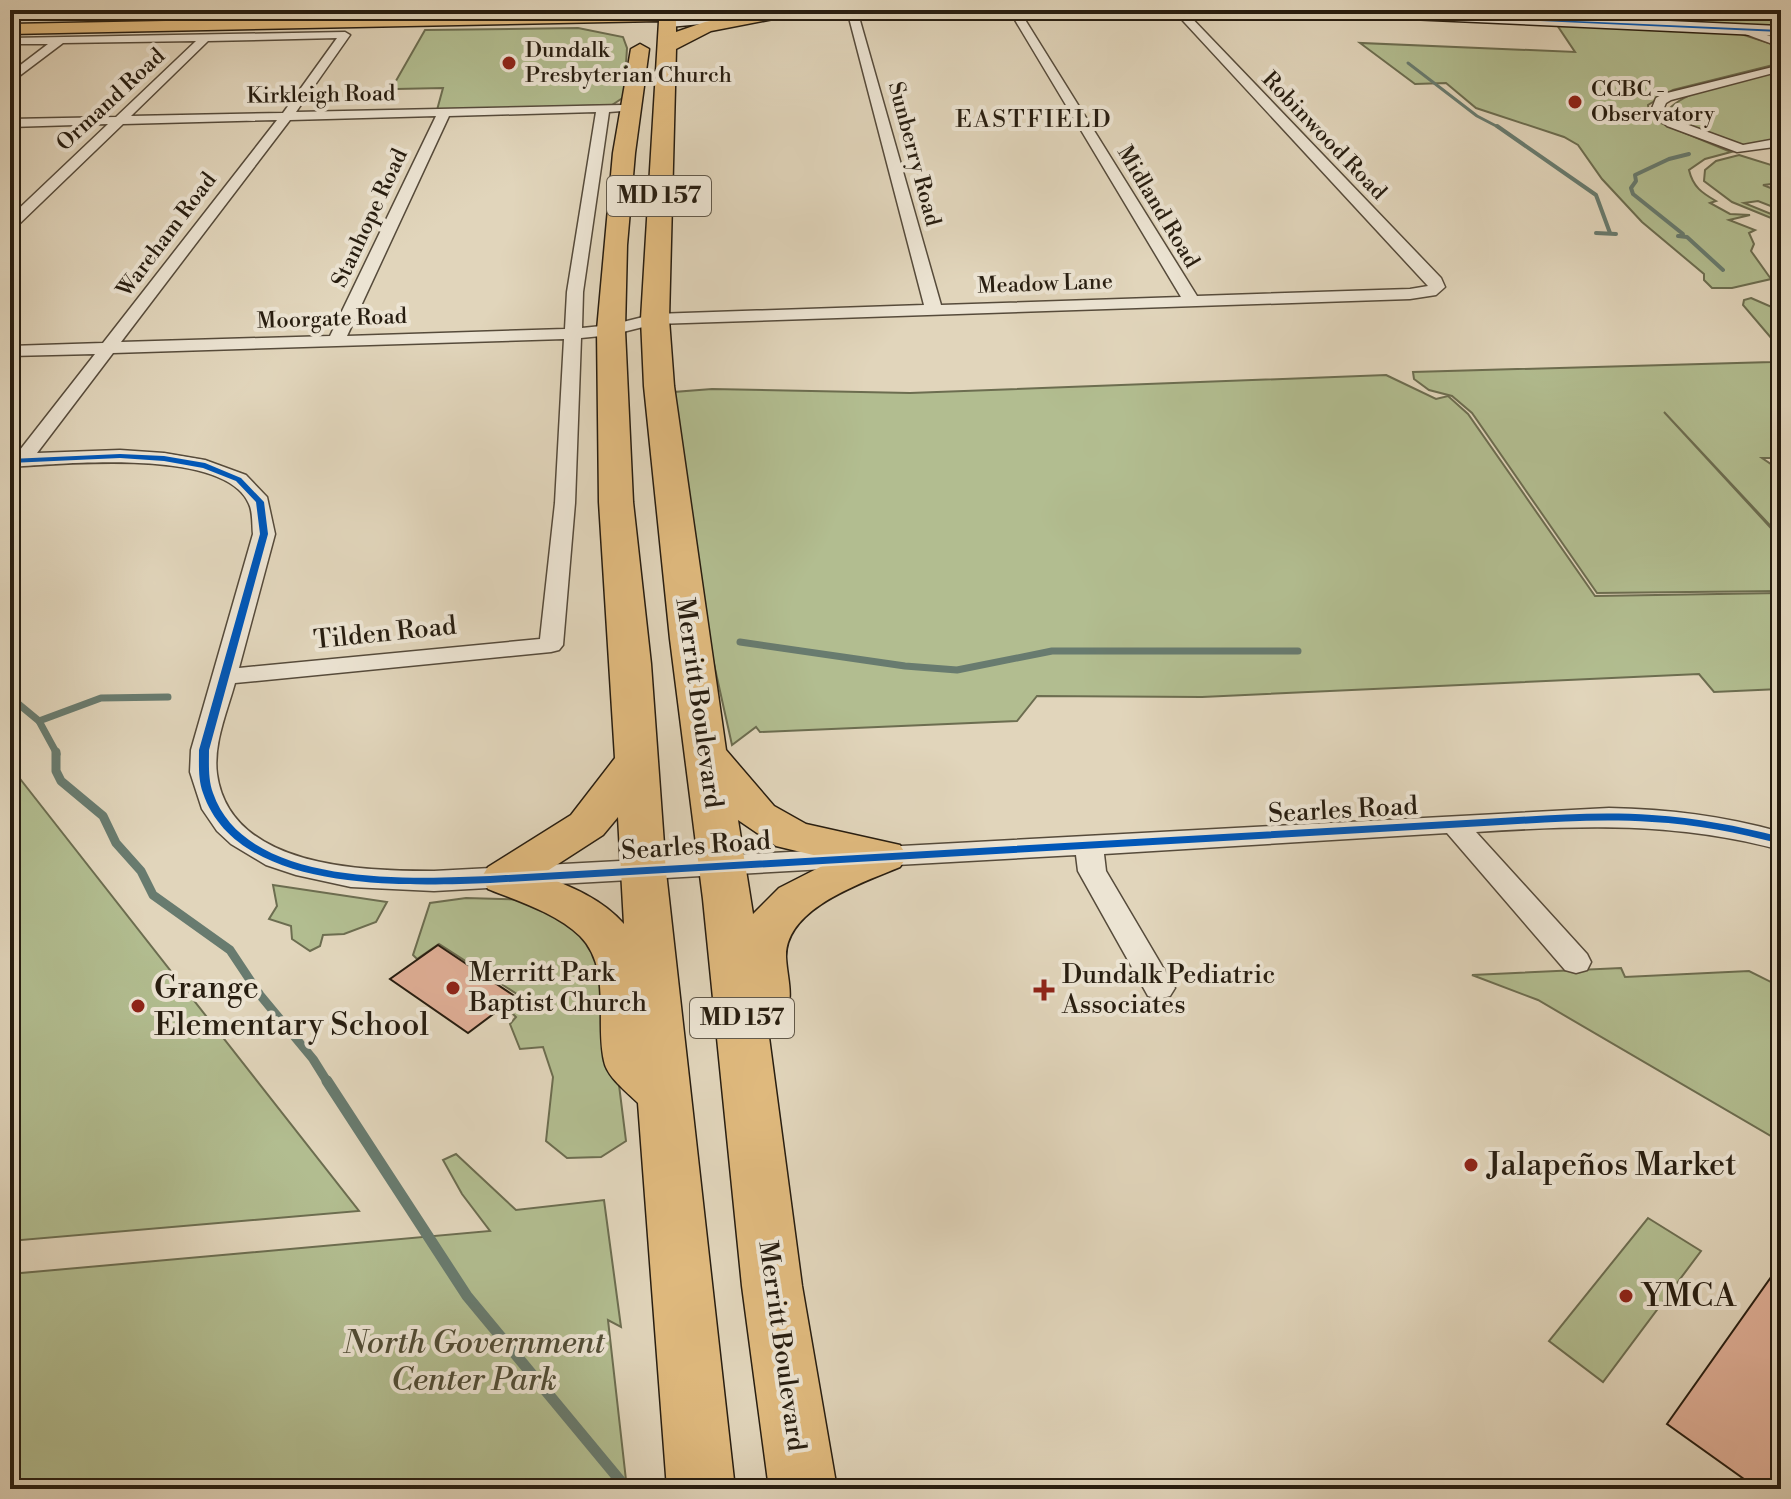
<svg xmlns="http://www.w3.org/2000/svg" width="1791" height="1499" viewBox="0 0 1791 1499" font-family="'Libre Bodoni',serif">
  <rect width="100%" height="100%" fill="#e1d5bb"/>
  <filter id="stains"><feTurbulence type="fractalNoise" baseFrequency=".0025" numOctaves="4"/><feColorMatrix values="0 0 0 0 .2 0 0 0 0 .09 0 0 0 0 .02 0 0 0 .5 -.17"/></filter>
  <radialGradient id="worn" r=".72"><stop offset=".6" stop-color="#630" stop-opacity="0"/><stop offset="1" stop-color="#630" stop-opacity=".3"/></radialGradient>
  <g fill="#b2bd90" stroke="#6c6d50" stroke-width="2">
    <path d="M317,10H624L309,19Z"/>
    <path d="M1378,10H1781V27Z"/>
    <path d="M1557,25L1741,34L1781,47V63L1673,90L1648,105L1649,115L1658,122L1731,152L1705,159L1689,170C1693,187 1702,193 1716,201L1710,203L1730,214L1750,215L1729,220L1755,230L1749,233L1754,244L1751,251L1771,279L1732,288H1712L1704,280V274L1642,222L1602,179L1578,145L1564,137L1476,108L1446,83L1415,84L1360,43L1575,52Z"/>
    <path d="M578,28L623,37L627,48L624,97L612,105L437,110L443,88L396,89L393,86L425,30Z"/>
    <path d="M1781,71V138C1771,140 1760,144 1749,145C1732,147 1677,124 1668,110C1690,86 1749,79 1781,71Z"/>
    <path d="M1739,155L1781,168V183L1763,185L1781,192V210L1758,201L1744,203L1781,218V222L1732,202L1704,181L1705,170L1716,161Z"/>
    <path d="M1751,298L1781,311V458H1762L1781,471V537L1664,412L1781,539V591L1597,593L1472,413L1452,396L1429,390L1414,379L1413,372L1772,362L1778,346L1743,305L1744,300Z"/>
    <path d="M1386,375L1436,399L1448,396L1468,414L1595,596L1781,593V689L1714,692L1699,674L1202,697L1037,696L1017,721L760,732L756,727L732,745L702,610L674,392L712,389L910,393Z"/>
    <path d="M10,766L359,1211L10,1241Z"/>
    <path d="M273,885L387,902L376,922L344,934L323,935L320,946L310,951L292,939L291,926L269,919L277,906Z"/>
    <path d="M466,898L533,900L596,935L609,1005L626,1141L601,1157L567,1158L546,1141L553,1077L543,1047L520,1049L510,1024L516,1017L506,1007L520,996L439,944L417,959L413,955L430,903Z"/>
    <path d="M1621,968L1625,977L1749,971L1781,987V1142L1538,1000L1472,975Z"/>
    <path d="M456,1154L516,1210L604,1200L621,1327L608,1320L627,1489H10V1274L490,1231L462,1194L443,1160Z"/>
    <path d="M1648,1218L1701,1251L1603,1382L1549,1341Z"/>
  </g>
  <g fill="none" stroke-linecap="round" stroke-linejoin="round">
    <path stroke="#687b6f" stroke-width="3" d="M1408,63L1477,116L1500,128"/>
    <g stroke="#687b6f" stroke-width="4">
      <path d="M1497,126L1596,195L1610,233"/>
      <path d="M1596,233L1616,234"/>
      <path d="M1678,236L1687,237L1723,270"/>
      <path d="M1680,236L1683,234L1633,194L1631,188L1636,181L1635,175L1669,159L1689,154"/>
    </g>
    <g stroke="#687b6f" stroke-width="7">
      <path d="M740,642L905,666L957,670L1052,651H1298"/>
      <path d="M10,697L39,721L57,754"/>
      <path d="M39,721L101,698L168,697"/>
    </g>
    <path stroke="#687b6f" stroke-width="9" d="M56,752V771L61,781L103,816L116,843L141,871L153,895L230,950L260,995L313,1059L328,1083"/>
    <path stroke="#687b6f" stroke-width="11" d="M327,1081L467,1296L623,1484"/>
  </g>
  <g fill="#e0af97" stroke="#271d10" stroke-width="2">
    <path d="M438,945L516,997L468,1033L390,979Z"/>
    <path d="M1781,1263V1489H1758L1667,1424Z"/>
  </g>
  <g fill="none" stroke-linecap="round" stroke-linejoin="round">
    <defs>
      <g id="street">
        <path d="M847,10H857L941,305L1181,297L1009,10H1019L1197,296L1410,289L1428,286L1173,10H1184L1441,278L1445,287L1436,295L1410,299L655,324L611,335L581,338L575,503L563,645L559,650L551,652L235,683C227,712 213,744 217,774C230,868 362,871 434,871L1609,808C1668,809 1724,816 1781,832V850C1677,822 1583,825 1476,832L1587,954L1591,962L1587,970L1576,973L1565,970L1447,833L1104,854L1106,871L1175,988L1170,996L1159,999L1148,996L1078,871L1076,855L434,891L351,887L296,875L266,865L231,844L217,831L202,809L190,772L191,750L253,534C252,525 253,512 249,504C225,447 61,464 10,467V455H16L95,354L10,356V346L103,343L277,120L123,124L15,228L10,229V217L108,124L10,127V119L116,117L196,41L63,43L10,83V73L48,44H10V38L345,32L350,35L296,112L622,105V111L609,112L583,292L582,328L611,325L655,314L924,305ZM337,38L283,113L131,116L208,41ZM596,112L567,292L565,329L347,336L449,116ZM436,116L330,336L121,342L290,120ZM564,339L555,503L540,639L239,668L275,534L267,497L246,475L205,460L164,453L120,450L37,453L113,353Z"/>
        <path d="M1744,27L1781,40V47L1740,32V28Z"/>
        <path d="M1781,65V71L1671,100L1666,103L1663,110L1675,120L1743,145L1781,138V146L1737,152L1667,126L1651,111L1656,98L1663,94Z"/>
      </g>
      <g id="secondary">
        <path d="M750,10H808L800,15L669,27L661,22L669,17Z"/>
        <path d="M1313,10H1421L1781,26V36L1321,15Z"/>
      </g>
      <g id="primary">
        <path d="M768,10L792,12L784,17L711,31L676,49L669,319L674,386L726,750L774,806L806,824L900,845L907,856L900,867C862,883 785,908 786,957C787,979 795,997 784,1017L767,1022L802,1286L837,1489H769L742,1286L703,899L670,639L644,386L641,319L659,21L10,34V24L668,11L676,16V32L705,22ZM738,820L776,846L834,860L779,888L753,914Z"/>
        <path d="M640,44L649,49L635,153L627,245L625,330L633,502L651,664L666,872L735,1489H667L638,1103C626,1091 607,1077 604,1061C595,1022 612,968 580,936C556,913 518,901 488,889L481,878L488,867L571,815L615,758L599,502L597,330L613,153L631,49ZM618,817L624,924C602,899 572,887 541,875L603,835Z"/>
      </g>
    </defs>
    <use href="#street" stroke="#564b3b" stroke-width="3"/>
    <use href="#secondary" stroke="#271d10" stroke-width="3"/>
    <use href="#primary" stroke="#271d10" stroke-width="3"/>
    <use href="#street" fill="#ece4d3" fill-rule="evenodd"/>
    <use href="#secondary" fill="#ece4d3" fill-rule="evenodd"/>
    <use href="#primary" fill="#e0ba7e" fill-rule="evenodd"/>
    <defs>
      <g id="cycleway">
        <path d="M1319,10L1781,30V32L1321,11Z"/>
        <path d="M120,454L164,456L205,463L241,478L264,502L268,534L209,750C209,764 208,779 213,793C246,888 410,879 490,876L1484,819C1540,816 1596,811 1652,815C1696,818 1739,826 1781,837V844C1739,833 1696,824 1652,822C1596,818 1540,823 1484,826L490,883C405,886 237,894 203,793C198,779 199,764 199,750L260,534L256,502L236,481L203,468L164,461L120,458L10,463V459Z"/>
      </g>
    </defs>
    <use href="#cycleway" stroke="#ece4d3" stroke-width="5"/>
    <use href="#cycleway" fill="#0057b8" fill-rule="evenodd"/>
  </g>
  <g fill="#8f2418" stroke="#ece4d3" stroke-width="3">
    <circle cx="509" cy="63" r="8"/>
    <circle cx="1575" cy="102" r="8"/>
    <circle cx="453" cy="988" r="8"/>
    <path d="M1040 978h8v8h8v8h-8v8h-8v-8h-8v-8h8z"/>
    <circle cx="138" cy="1006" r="8"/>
    <circle cx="1471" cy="1165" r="8"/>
    <circle cx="1626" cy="1296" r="8"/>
  </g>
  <g text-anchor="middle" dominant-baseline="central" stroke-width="8" stroke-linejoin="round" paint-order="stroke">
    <g font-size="22" fill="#271d10" stroke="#ece4d3" text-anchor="start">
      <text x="525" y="50">Dundalk<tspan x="525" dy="25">Presbyterian Church</tspan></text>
      <text x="1591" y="89">CCBC -<tspan x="1591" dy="25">Observatory</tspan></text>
    </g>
    <g font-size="22" fill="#271d10" stroke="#ece4d3">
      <text transform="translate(321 95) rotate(-1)">Kirkleigh Road</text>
      <text transform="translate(111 100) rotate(-43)">Ormand Road</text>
      <text transform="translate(1324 136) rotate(46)">Robinwood Road</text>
      <text transform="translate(914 154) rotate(75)">Sunberry Road</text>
      <text transform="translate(1158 207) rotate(59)">Midland Road</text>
      <text transform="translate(370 218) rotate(-65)">Stanhope Road</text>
      <text transform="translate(167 235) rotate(-53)">Wareham Road</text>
      <text transform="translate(1045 284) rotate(-2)">Meadow Lane</text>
      <text transform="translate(332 319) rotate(-2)">Moorgate Road</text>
    </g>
    <g font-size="24" letter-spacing="2" fill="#271d10" stroke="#ece4d3">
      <text x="1034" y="120">EASTFIELD</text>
    </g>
    <g fill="#ece4d3" stroke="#62594a" stroke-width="2">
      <rect x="607" y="176" width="104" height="40" rx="6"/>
      <rect x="690" y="998" width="104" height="40" rx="6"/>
    </g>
    <g font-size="24" font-weight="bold" fill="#271d10">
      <text x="659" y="196">MD 157</text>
      <text x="742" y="1018">MD 157</text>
    </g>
    <g font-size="26" fill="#271d10" stroke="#ece4d3">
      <text transform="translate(385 633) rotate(-6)">Tilden Road</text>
      <text transform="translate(699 703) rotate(82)">Merritt Boulevard</text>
      <text transform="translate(1343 810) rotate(-3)">Searles Road</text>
      <text transform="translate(696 846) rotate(-4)">Searles Road</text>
      <text transform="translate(782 1346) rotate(82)">Merritt Boulevard</text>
    </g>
    <g font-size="26" fill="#271d10" stroke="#ece4d3" text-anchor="start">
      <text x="469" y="973">Merritt Park<tspan x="469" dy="30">Baptist Church</tspan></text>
      <text x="1062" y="975">Dundalk Pediatric<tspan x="1062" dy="30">Associates</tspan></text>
    </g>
    <g font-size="32" fill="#271d10" stroke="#ece4d3" text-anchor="start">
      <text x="154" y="988">Grange<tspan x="154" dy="37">Elementary School</tspan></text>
      <text x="1487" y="1165">Jalapeños Market</text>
      <text x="1642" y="1296">YMCA</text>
    </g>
    <g font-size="32" font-style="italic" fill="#514d36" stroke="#ece4d3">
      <text x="474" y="1343">North Government<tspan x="474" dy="37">Center Park</tspan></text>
    </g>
  </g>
  <rect width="1791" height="1499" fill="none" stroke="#e1d5bb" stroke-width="40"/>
  <rect x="12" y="12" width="1767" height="1475" fill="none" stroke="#271d10" stroke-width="4"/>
  <rect x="20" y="20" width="1751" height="1459" fill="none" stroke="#271d10" stroke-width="2"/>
  <rect width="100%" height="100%" filter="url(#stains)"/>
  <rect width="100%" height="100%" fill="url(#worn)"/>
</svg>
